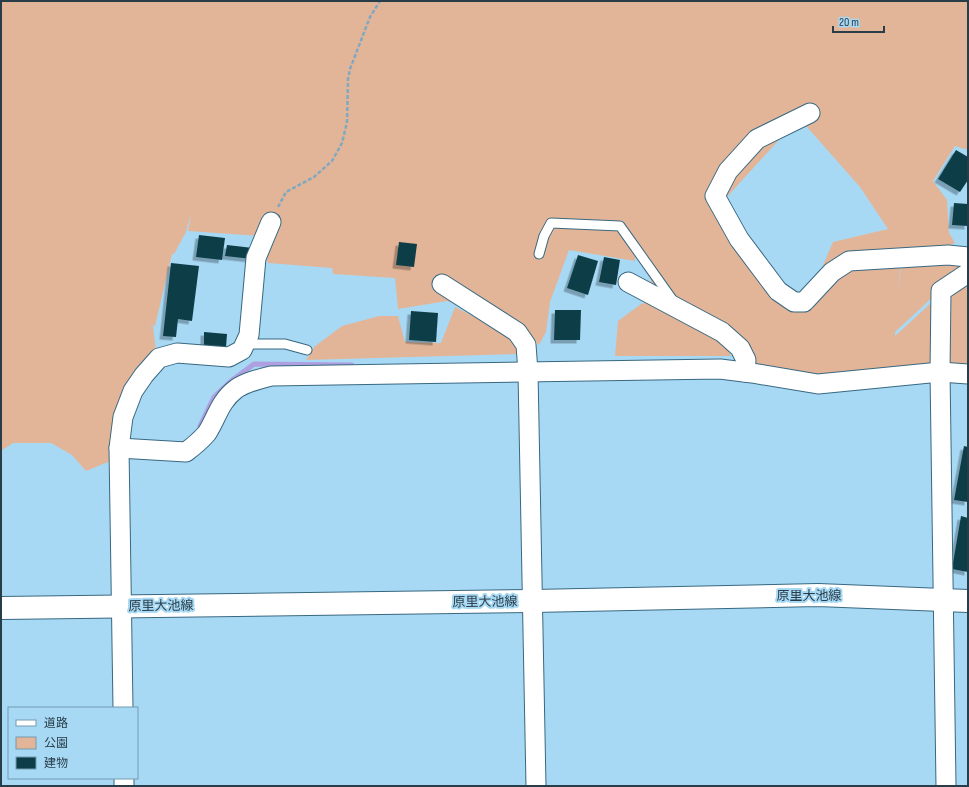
<svg xmlns="http://www.w3.org/2000/svg" width="969" height="787" viewBox="0 0 969 787" font-family="'Sofia Sans Condensed','Noto Sans JP',sans-serif">
  <defs>
    <filter id="shadow"><feDropShadow dx="-3.5" dy="3.5" stdDeviation="0" flood-color="#0004"/></filter>
  </defs>
  <rect width="100%" height="100%" fill="#a7d9f5"/>
  <g fill="#e3b598" fill-rule="evenodd">
    <path d="M1,1H968V150L955,146L933,181L947,200L949,233L955,243L941,249L901,257L898,295L902,257L968,259L949,282L895,332V336L931,303L941,291L968,276V375L818,384L749,368L740,348L651,295V280L637,257L635,239V261L569,250L550,302L546,332L539,345L518,325L447,301L398,309L395,278L333,274L332,268L268,263L260,236L188,231L191,213L186,232L174,254H172L155,326L149,324L153,326L157,360L137,378L113,460L86,471L72,455L51,443H13L1,451ZM799,118L860,187L888,229L833,242L806,305L794,302L715,210Z"/>
    <path d="M653,301L723,341L731,356H615L618,321L641,304Z"/>
    <path d="M455,307L512,336L519,354L306,360L314,347L342,326L379,316H398L405,342L441,343Z"/>
  </g>
  <g fill="none" stroke-linecap="round" stroke-linejoin="round">
    <path stroke="#ad9fe0" stroke-width="5" d="M200,426L214,397L231,381L254,364L352,365"/>
  </g>
  <g fill="#0d3d46" filter="url(#shadow)">
    <path d="M956,150L968,157V180L960,192L938,179Z"/>
    <path d="M954,203L968,204V226L952,225Z"/>
    <path d="M199,235L225,238L222,260L196,257Z"/>
    <path d="M399,242L417,244L414,267L396,265Z"/>
    <path d="M227,245L253,248L252,259L225,256Z"/>
    <path d="M578,255L598,261L588,295L567,288Z"/>
    <path d="M604,257L620,260L616,285L599,282Z"/>
    <path d="M171,263L199,266L192,321L178,319L176,337L163,336Z"/>
    <path d="M555,310H581L580,340H554Z"/>
    <path d="M411,311L438,313L436,342L409,340Z"/>
    <path d="M204,332L227,334L226,347L204,346Z"/>
    <path d="M964,446L968,447V502L954,500Z"/>
    <path d="M961,516L968,518V572L952,569Z"/>
  </g>
  <g fill="none" stroke-linecap="round" stroke-linejoin="round">
    <defs>
      <g id="lane">
        <path d="M539,254L544,236L551,223L620,226L674,302"/>
        <path d="M245,344H285L307,350"/>
      </g>
      <g id="street">
        <path d="M810,113L757,139L728,171L715,196L739,239L778,291L794,302H804L832,272L849,261L948,255L968,257"/>
        <path d="M628,282L722,332L740,348L746,360L745,372"/>
        <path d="M442,284L517,332L526,345L528,372L536,786"/>
        <path d="M119,448L186,452C194,446 201,440 207,433C217,417 220,401 236,389C246,382 259,379 271,376L720,369L752,373L818,384L940,372L968,374"/>
        <path d="M123,708L119,448L123,417L133,391L144,375L159,358L177,353L229,357L242,350L249,335L256,258L271,222"/>
        <path d="M124,778V786"/>
        <path d="M946,786L940,372L941,291L968,273"/>
      </g>
      <path id="secondary" d="M1,608L533,601L818,595L968,601"/>
    </defs>
    <use href="#lane" stroke="#396880" stroke-width="11"/>
    <use href="#street" stroke="#396880" stroke-width="21"/>
    <use href="#secondary" stroke="#396880" stroke-width="24"/>
    <path stroke="#80a9c0" stroke-width="2.5" stroke-dasharray="4 2" stroke-linecap="butt" d="M278,207L286,192L314,177L332,161L342,143L347,122L348,79L350,69L370,17L380,1"/>
    <use href="#lane" stroke="#fff" stroke-width="9"/>
    <use href="#street" stroke="#fff" stroke-width="19"/>
    <use href="#secondary" stroke="#fff" stroke-width="22"/>
  </g>
  <g text-anchor="middle" dominant-baseline="central" stroke-width="4" stroke-linejoin="round" paint-order="stroke">
    <g font-size="13" fill="#293d48" stroke="#a7d9f5">
      <text x="809" y="596">原里大池線</text>
      <text transform="translate(485 602) rotate(-1)">原里大池線</text>
      <text transform="translate(161 606) rotate(-1)">原里大池線</text>
    </g>
  </g>
  <rect width="969" height="787" fill="none" stroke="#293d48" stroke-width="4"/>
  <rect x="8" y="707" width="130" height="72" fill="#a7d9f5" stroke="#759bb0"/>
  <rect x="16" y="720" width="20" height="6" fill="#ffffff" stroke="#759bb0"/>
  <text x="44" y="727" font-size="12" fill="#293d48">道路</text>
  <rect x="16" y="737" width="20" height="12" fill="#e3b598" stroke="#759bb0"/>
  <text x="44" y="747" font-size="12" fill="#293d48">公園</text>
  <rect x="16" y="757" width="20" height="12" fill="#0d3d46" stroke="#759bb0"/>
  <text x="44" y="767" font-size="12" fill="#293d48">建物</text>
  <path d="M833 26v6h51v-6" fill="none" stroke="#293d48" stroke-width="2"/>
  <text x="839" y="26" font-size="12" fill="#293d48" stroke="#a7d9f5" stroke-width="3" paint-order="stroke">20 m</text>
</svg>
